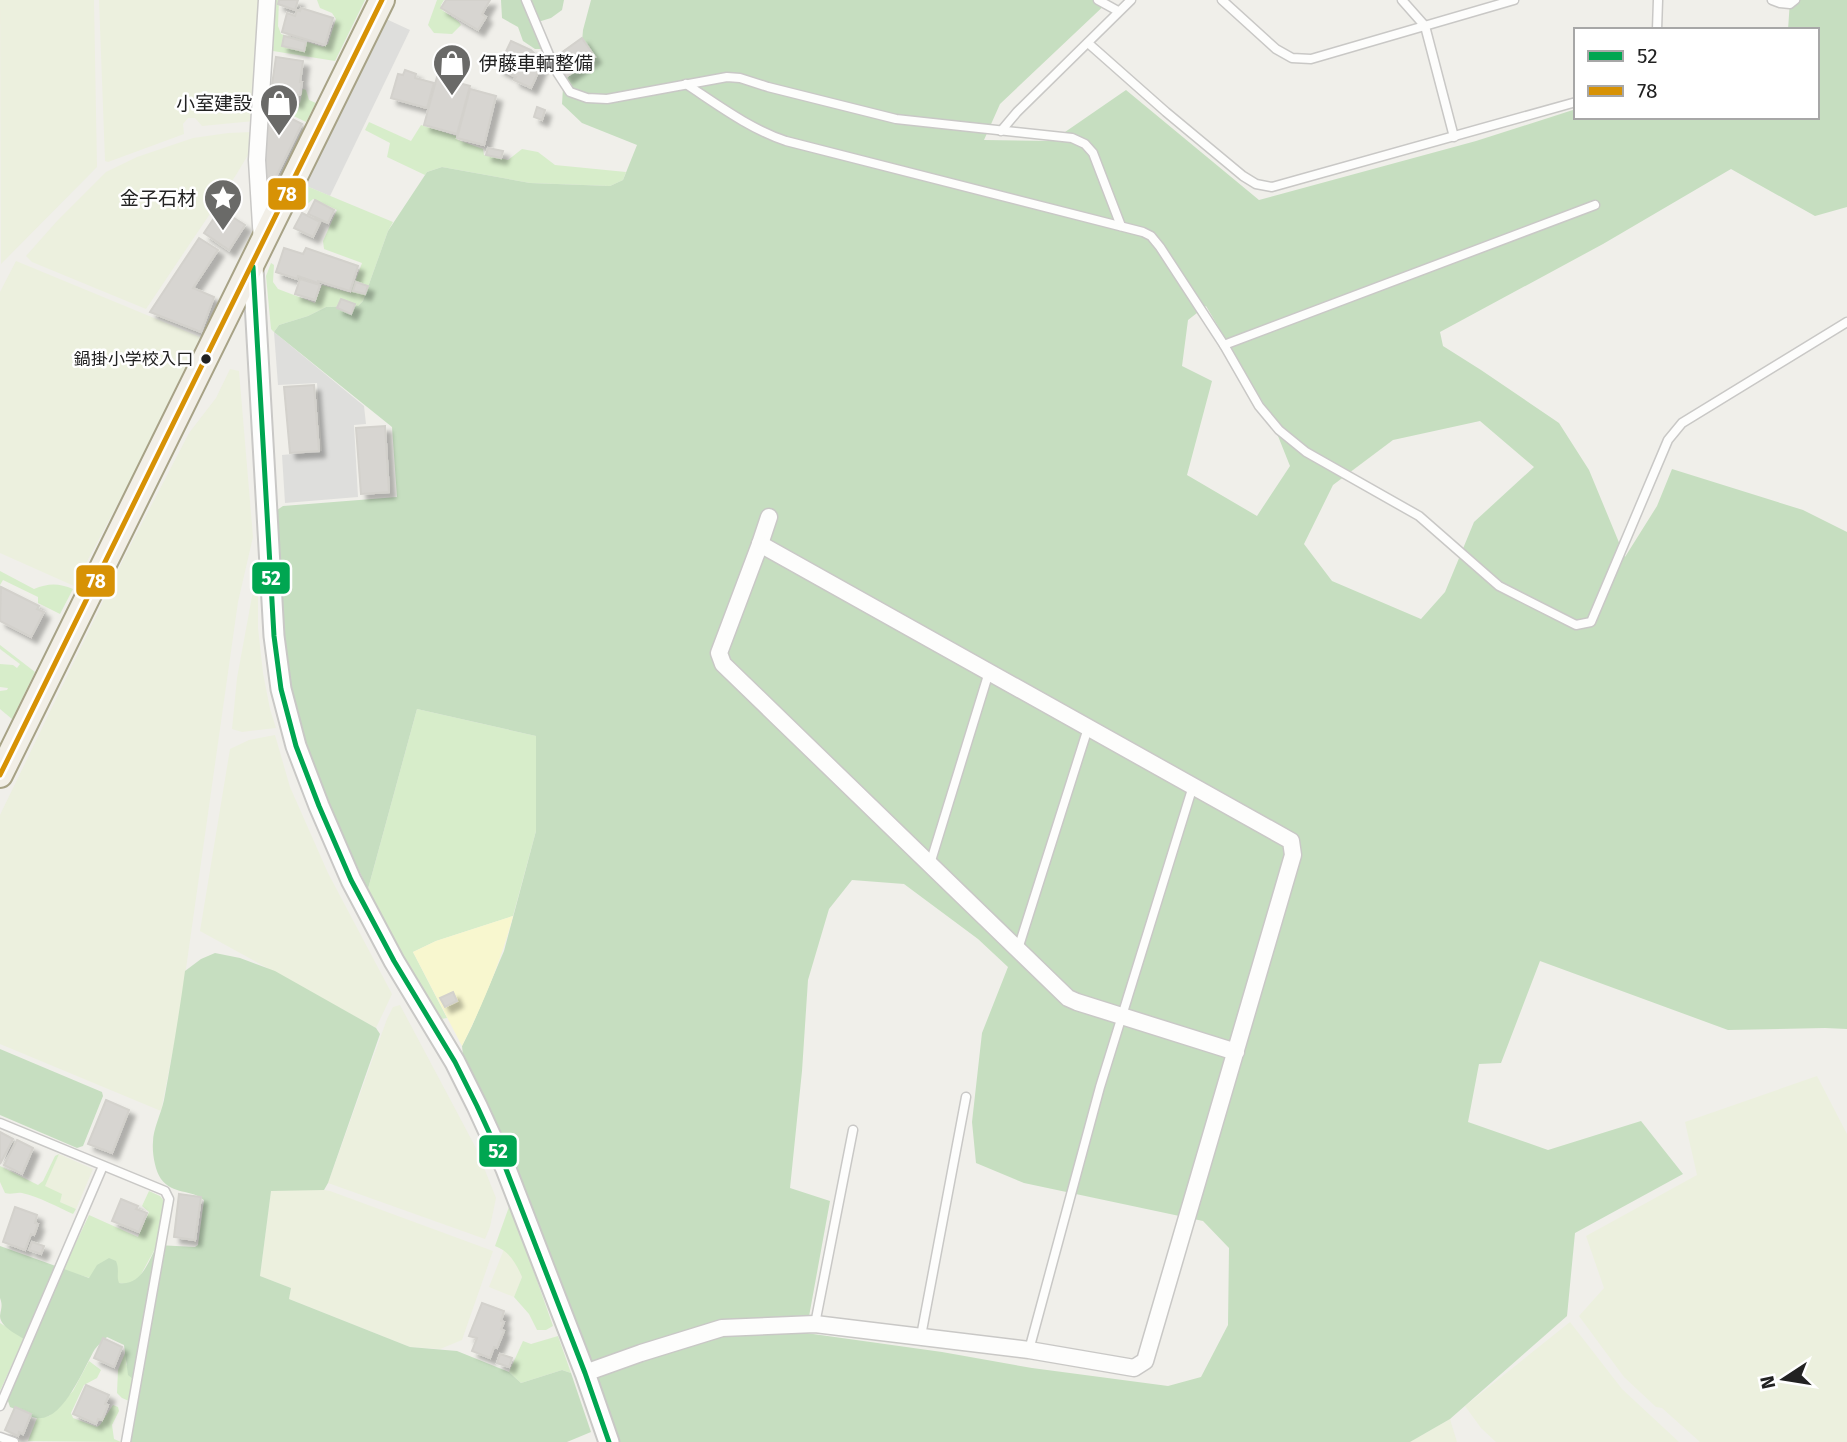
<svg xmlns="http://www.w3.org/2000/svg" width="1847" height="1442" viewBox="0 0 1847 1442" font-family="'Fira Sans','Noto Sans JP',sans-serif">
  <defs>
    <filter id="shadow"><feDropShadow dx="6" dy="6" stdDeviation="2" flood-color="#0004"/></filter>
  </defs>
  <rect width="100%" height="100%" fill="#f0efea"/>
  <g fill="#dededc">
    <path d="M384,18L410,30L330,196L304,185Z"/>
    <path d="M274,332L364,406L366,424L354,425L358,497L285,503L282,455L322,451L317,383L278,385Z"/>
  </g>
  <g fill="#ecf0de">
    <path d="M0,0H94L97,167L1,264Z"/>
    <path d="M99,0H262L254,121L202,126L195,118H188L183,124L184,134L108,162L105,161Z"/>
    <path d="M253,132L254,139L248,155L236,175L146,309L32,262L26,256L58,220L106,172L137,157L193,138L228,133Z"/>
    <path d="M16,261L200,337L133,475L74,586L0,553V292Z"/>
    <path d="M230,369L239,371L253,537L238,602L178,1025L161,1111L0,1044V815L126,554L189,433L216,398Z"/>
    <path d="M253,591H258V628L263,673L270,709L276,728L242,732L232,729L237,678Z"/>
    <path d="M275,735L290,787L328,873L392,994L376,1028L200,931L230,749L249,740Z"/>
    <path d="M400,1005L477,1150L496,1198L490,1227L485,1239L328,1183L387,1019L393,1007Z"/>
    <path d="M1817,1076L1847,1134V1442H1700L1662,1408L1656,1407L1624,1377L1579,1316L1604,1288L1586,1236L1697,1175L1685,1122Z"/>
    <path d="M59,1154L93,1169L76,1209L60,1202L44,1186Z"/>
    <path d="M271,1190H324L330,1191L493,1251L462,1340L440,1349L410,1347L289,1299L291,1288L260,1276Z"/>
    <path d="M504,1249L517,1263L522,1277L514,1297L489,1287Z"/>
    <path d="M1570,1322L1622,1389L1679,1442H1496L1481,1428L1465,1406Z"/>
    <path d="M1450,1419L1457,1442H1410Z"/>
  </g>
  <g fill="#d7edca">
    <path d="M275,0H279L278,26L281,34L323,47L328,44L336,19L332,13L320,8L317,0H365L335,61L273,51Z"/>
    <path d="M437,0H444L441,5L442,10L459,22L461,25L452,34L434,33L428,25Z"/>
    <path d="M303,89L306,90L309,100L316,103L306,122L273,106L275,103L295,108L300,103Z"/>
    <path d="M369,122L411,141L421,125L456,136L458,140L483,149L484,155L508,160L522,149L538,152L555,165L626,172L623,180L610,186L530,183L442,167L427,172L425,175L387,157L390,143L365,130Z"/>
    <path d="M304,185L393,222L388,231L363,301L358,306L326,307L308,316L279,325L274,332L271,329L266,276L271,263L274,265L273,282L278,289L315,303L322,285L351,293L362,263L324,249L323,241L337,210L313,199L302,209L291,213Z"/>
    <path d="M0,571L34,589C48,583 59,583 73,589L60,614L38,603V597L3,580L0,585Z"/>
    <path d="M0,645L35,672L12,719L0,709V691L7,690L8,688L0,687V664L13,665L17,668L20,664L0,649Z"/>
    <path d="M417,709L536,736V831L513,916L436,941L413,952L447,1018L441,1019L406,962L368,889Z"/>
    <path d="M59,1154L45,1186L62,1194L60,1202L76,1209L73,1214C57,1207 40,1197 22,1193C16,1192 12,1195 5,1193L0,1182V1166L38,1185L43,1181L55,1156Z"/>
    <path d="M149,1191L160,1196L164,1201L157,1245L138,1280L127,1284L119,1283L90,1278L63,1270L89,1215L138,1237L149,1212L142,1206Z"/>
    <path d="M510,1204L553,1326L546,1330H537L529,1314L514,1297L522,1277C516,1263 509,1251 495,1246Z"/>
    <path d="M0,1323L24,1338L0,1391Z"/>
    <path d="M558,1336L571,1373L562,1370L521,1383L509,1372L523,1341L531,1344Z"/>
    <path d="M126,1351V1364L134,1379L129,1401L122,1398L117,1393L118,1370Z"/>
    <path d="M89,1361L101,1370L97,1378L84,1385L71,1413L73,1418L97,1427L100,1425L113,1405L118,1407L119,1411L112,1425L114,1439L121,1442L28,1441L37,1418L49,1416L73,1391Z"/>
  </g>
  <g fill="#c6dec0" fill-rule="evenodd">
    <path d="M501,0H564L562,10L551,18L538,22L536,34L542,49H535L523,41L518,27L502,18Z"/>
    <path d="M591,0H1110L1000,104L984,140L1052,141L1126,90L1259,200L1476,141L1576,109V117H1817V30H1788L1790,0H1847V207L1815,216L1731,169L1603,244L1440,332L1443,346L1481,370L1559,423L1589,470L1625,557L1657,506L1672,469L1803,510L1847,532V1029L1825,1028L1728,1030L1540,961L1501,1063L1479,1064L1468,1122L1548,1150L1641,1121L1683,1174L1575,1233L1567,1316L1450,1419L1410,1442H618L580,1335L463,1056L462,1046L472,1026L504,951L536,831V736L417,709L368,889L323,796L299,734L287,686L281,609L277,510L283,506L397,497L392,427L274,332L279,325L308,316L326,307L358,306L363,301L388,231L427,172L442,167L530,183L610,186L623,180L637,145L582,123L562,104L563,88L568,71L581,53L583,30ZM1206,306L1268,411L1290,466L1257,516L1187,475L1212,381L1182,366L1188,320ZM1480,421L1534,467L1474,522L1445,592L1421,619L1332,581L1304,544L1333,485L1393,440ZM852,880L904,884L978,939L1008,967L982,1033L972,1122L976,1163L1024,1183L1203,1221L1229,1248L1228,1325L1201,1377L1168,1386L1032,1368L942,1352L806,1333L830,1201L790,1188L802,1071L808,980L829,909Z"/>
    <path d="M215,953L240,958L275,971L376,1028L380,1034L328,1183L324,1190L271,1191L260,1276L291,1288L289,1299L410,1347L457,1351L509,1372L521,1383L562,1370L571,1373L591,1432L567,1442H129L139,1384L128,1375L124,1345L107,1337C103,1341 98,1345 95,1349C84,1367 63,1423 36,1418C27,1416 18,1410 10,1407L7,1398L30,1343C21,1336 0,1328 0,1316C1,1308 3,1306 0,1298V1246L89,1278L97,1265L109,1258L116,1261C120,1271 116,1275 119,1283C141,1286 148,1263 157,1245L195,1247L198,1245L204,1200C191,1189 173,1195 161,1179C155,1170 152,1153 153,1142C153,1129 161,1114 164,1100C172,1057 179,1015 185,971L201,959Z"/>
    <path d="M0,1049L102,1092L103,1096L83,1146L77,1148L0,1115Z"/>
  </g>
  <path fill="#f8f7cf" d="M513,916C501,961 483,1004 462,1046L413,952L436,941Z"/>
  <g fill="#d7d5d1" stroke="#d3d1cc" stroke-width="2" filter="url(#shadow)">
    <path d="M279,0H298L295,10L278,4Z"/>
    <path d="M446,0H490L482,14L486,17L478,30L441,8Z"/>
    <path d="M301,8L333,18L325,45L282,32L287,13L295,16L297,10L300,11Z"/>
    <path d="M284,36L306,42L304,51L282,46Z"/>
    <path d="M582,38L595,57L566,77L554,58Z"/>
    <path d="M511,41L531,50L543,62L531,88L514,80L516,77L498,68Z"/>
    <path d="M276,57L303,61L300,82H302L300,95H298L297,102L270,99Z"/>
    <path d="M405,70L416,74L415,78L434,83L427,108L391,98L398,74L403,75Z"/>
    <path d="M437,77L470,86L457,134L424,125Z"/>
    <path d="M470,89L496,96L484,145L457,138Z"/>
    <path d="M266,106L302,124L271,187L261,182Z"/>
    <path d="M537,107L545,110L542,120L534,117Z"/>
    <path d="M488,148L503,151L501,158L486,155Z"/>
    <path d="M315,200L334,210L328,223L308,214Z"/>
    <path d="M220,209L245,225L229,250L204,233Z"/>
    <path d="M302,213L320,222L313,237L294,228Z"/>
    <path d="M199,238L218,250L193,288L214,297L201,332L150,312Z"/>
    <path d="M284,248L303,254L306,248L358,266L350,291L318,281V283L298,276L297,279L276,272Z"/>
    <path d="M300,279L320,285L315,300L295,294Z"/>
    <path d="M356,282L368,286L365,294L353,291Z"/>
    <path d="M341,299L355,304L351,314L337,308Z"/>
    <path d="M314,385L319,451L290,453L284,387Z"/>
    <path d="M385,426L389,492L361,494L356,428Z"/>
    <path d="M1,587L39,606L37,609L44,612L31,637L0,621Z"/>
    <path d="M453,992L457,1001L445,1007L440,998Z"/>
    <path d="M106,1100L129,1110L112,1153L88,1144Z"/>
    <path d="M0,1132L13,1139L0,1164Z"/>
    <path d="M17,1140L33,1148L22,1174L4,1165Z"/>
    <path d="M179,1194L201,1197L195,1240L174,1237Z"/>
    <path d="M121,1199L138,1206L136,1209L147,1213L139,1232L112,1221Z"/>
    <path d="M15,1207L37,1215L35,1223L38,1224L34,1235L31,1234L25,1250L3,1242Z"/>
    <path d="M32,1242L44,1246L41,1254L29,1250Z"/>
    <path d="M482,1303L504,1311L501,1321L504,1322L501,1329L504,1331L497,1348L494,1347L490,1358L472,1351L477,1338L469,1336Z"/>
    <path d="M103,1338L122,1347L114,1367L94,1358Z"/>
    <path d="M500,1354L512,1358L509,1367L497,1363Z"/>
    <path d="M86,1385L109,1395L105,1404L108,1405L102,1420L98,1419L96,1424L73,1414Z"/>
    <path d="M15,1407L31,1414L23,1434L19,1432L18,1436L5,1430Z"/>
  </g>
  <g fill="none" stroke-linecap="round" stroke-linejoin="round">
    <defs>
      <g id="service">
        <path d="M526,0L555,69L570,92L587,98L607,99L727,77L740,78L768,87L896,119L1072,138L1085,144L1093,153L1121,226"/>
        <path d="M1098,0L1118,11"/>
        <path d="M1222,0L1276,49L1292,58L1311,59L1514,0"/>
        <path d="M1402,0L1425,26L1454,137"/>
        <path d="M1772,0L1780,3L1790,4L1795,0"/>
        <path d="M1657,30L1658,0"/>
        <path d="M1088,43L1166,112L1243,176L1256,184L1272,187L1576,102"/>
        <path d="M686,84C718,105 750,129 786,141L1143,232L1151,236L1160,247L1224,345L1595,205"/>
        <path d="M1001,131L1017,112L1131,0"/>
        <path d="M1224,345L1259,406L1279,430L1306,452L1419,516L1499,586L1576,625L1591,622L1668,440L1682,423L1847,322"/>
        <path d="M930,864L989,672"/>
        <path d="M1018,949L1088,728"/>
        <path d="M0,1123L165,1191L169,1199L126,1442"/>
        <path d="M815,1324L853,1130"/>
        <path d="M921,1336L966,1097"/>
        <path d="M1029,1350L1100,1087L1193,786"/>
        <path d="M0,1406L103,1166"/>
        <path d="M0,1437L14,1442"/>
      </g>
      <g id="minor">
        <path d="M262,242L257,160L267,0"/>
        <path d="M760,544L769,517"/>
        <path d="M585,1373L641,1353L722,1328L815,1324L1029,1350L1134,1368L1145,1361L1293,855L1291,841L760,544L719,653L723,664L1068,998L1077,1002L1236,1052"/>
      </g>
      <path id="tertiary" d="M253,267L274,636L281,689L296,746L319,806L351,880L394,961L455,1062L477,1106L506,1169L585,1373L609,1442"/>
      <path id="primary" d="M0,775C127,516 257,259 382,0"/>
    </defs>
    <use href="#service" stroke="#c9c8c6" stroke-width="11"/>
    <use href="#minor" stroke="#c9c8c6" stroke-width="19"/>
    <use href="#tertiary" stroke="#c9c8c6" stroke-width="23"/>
    <use href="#primary" stroke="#a7a286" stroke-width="28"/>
    <use href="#service" stroke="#fdfdfc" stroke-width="8"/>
    <use href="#minor" stroke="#fdfdfc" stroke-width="16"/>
    <use href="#tertiary" stroke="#fdfdfc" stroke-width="19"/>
    <use href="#primary" stroke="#f2efe7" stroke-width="24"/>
    <defs>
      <path id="bus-1" d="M253,267L274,636L281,689L296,746L319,806L351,880L394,961L455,1062L477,1106L506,1169L585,1373L609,1442"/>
      <path id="bus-2" d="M0,775C127,516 257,259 382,0"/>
    </defs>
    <use href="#bus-1" stroke="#fff" stroke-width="10"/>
    <use href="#bus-2" stroke="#fff" stroke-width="10"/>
    <use href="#bus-1" stroke="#00a651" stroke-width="5"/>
    <use href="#bus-2" stroke="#d79205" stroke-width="5"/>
  </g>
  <defs>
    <symbol id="shop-pin" viewBox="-11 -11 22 30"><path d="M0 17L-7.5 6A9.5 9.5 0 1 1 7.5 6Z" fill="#6a6a68" stroke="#fff"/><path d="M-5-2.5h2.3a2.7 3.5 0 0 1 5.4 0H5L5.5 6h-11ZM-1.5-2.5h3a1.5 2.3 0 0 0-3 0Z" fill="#fff"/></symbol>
    <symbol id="sight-pin" viewBox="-11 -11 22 30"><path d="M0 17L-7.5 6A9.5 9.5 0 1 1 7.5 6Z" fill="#6a6a68" stroke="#fff"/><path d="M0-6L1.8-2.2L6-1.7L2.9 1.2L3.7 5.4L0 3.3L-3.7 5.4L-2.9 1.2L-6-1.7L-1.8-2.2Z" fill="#fff"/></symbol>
  </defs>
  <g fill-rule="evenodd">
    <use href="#shop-pin" x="430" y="41" width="44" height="60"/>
    <use href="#shop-pin" x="257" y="81" width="44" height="60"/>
    <use href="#sight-pin" x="201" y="176" width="44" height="60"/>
  </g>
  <circle fill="#222" stroke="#fff" stroke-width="2.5" cx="206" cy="359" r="6"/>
  <g text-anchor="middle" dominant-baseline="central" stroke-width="5" stroke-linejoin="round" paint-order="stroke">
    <g font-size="17" fill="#222" stroke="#fff" text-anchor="end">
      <text x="193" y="359">鍋掛小学校入口</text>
    </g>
    <g font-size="19" fill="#222" stroke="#fff" text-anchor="end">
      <text x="479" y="63" text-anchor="start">伊藤車輌整備</text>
      <text x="252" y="103">小室建設</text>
      <text x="196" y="198">金子石材</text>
    </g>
  </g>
  <g stroke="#fff" stroke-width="2.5">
    <rect x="267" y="177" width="40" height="34" rx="7" fill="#d79205"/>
    <rect x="251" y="561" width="40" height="34" rx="7" fill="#00a651"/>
    <rect x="75" y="564" width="41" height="34" rx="7" fill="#d79205"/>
    <rect x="478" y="1134" width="40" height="34" rx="7" fill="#00a651"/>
  </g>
  <g font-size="19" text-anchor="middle" font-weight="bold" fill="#fff">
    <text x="287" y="201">78</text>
    <text x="271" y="585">52</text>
    <text x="96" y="588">78</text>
    <text x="498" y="1158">52</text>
  </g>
  <rect x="1574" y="28" width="245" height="91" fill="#ffffff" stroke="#a7a7a7" stroke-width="2"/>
  <rect x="1588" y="51" width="35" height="10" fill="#00a651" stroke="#a7a7a7" stroke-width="2"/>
  <text x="1637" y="63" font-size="21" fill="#222222">52</text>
  <rect x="1588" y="86" width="35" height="10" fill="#d79205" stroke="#a7a7a7" stroke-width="2"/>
  <text x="1637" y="98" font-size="21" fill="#222222">78</text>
  <g transform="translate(1784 1379) rotate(258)" stroke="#ffffff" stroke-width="5" paint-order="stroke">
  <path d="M0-5L12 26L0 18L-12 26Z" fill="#222222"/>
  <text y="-10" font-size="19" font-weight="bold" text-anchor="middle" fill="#222222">N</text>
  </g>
</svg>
